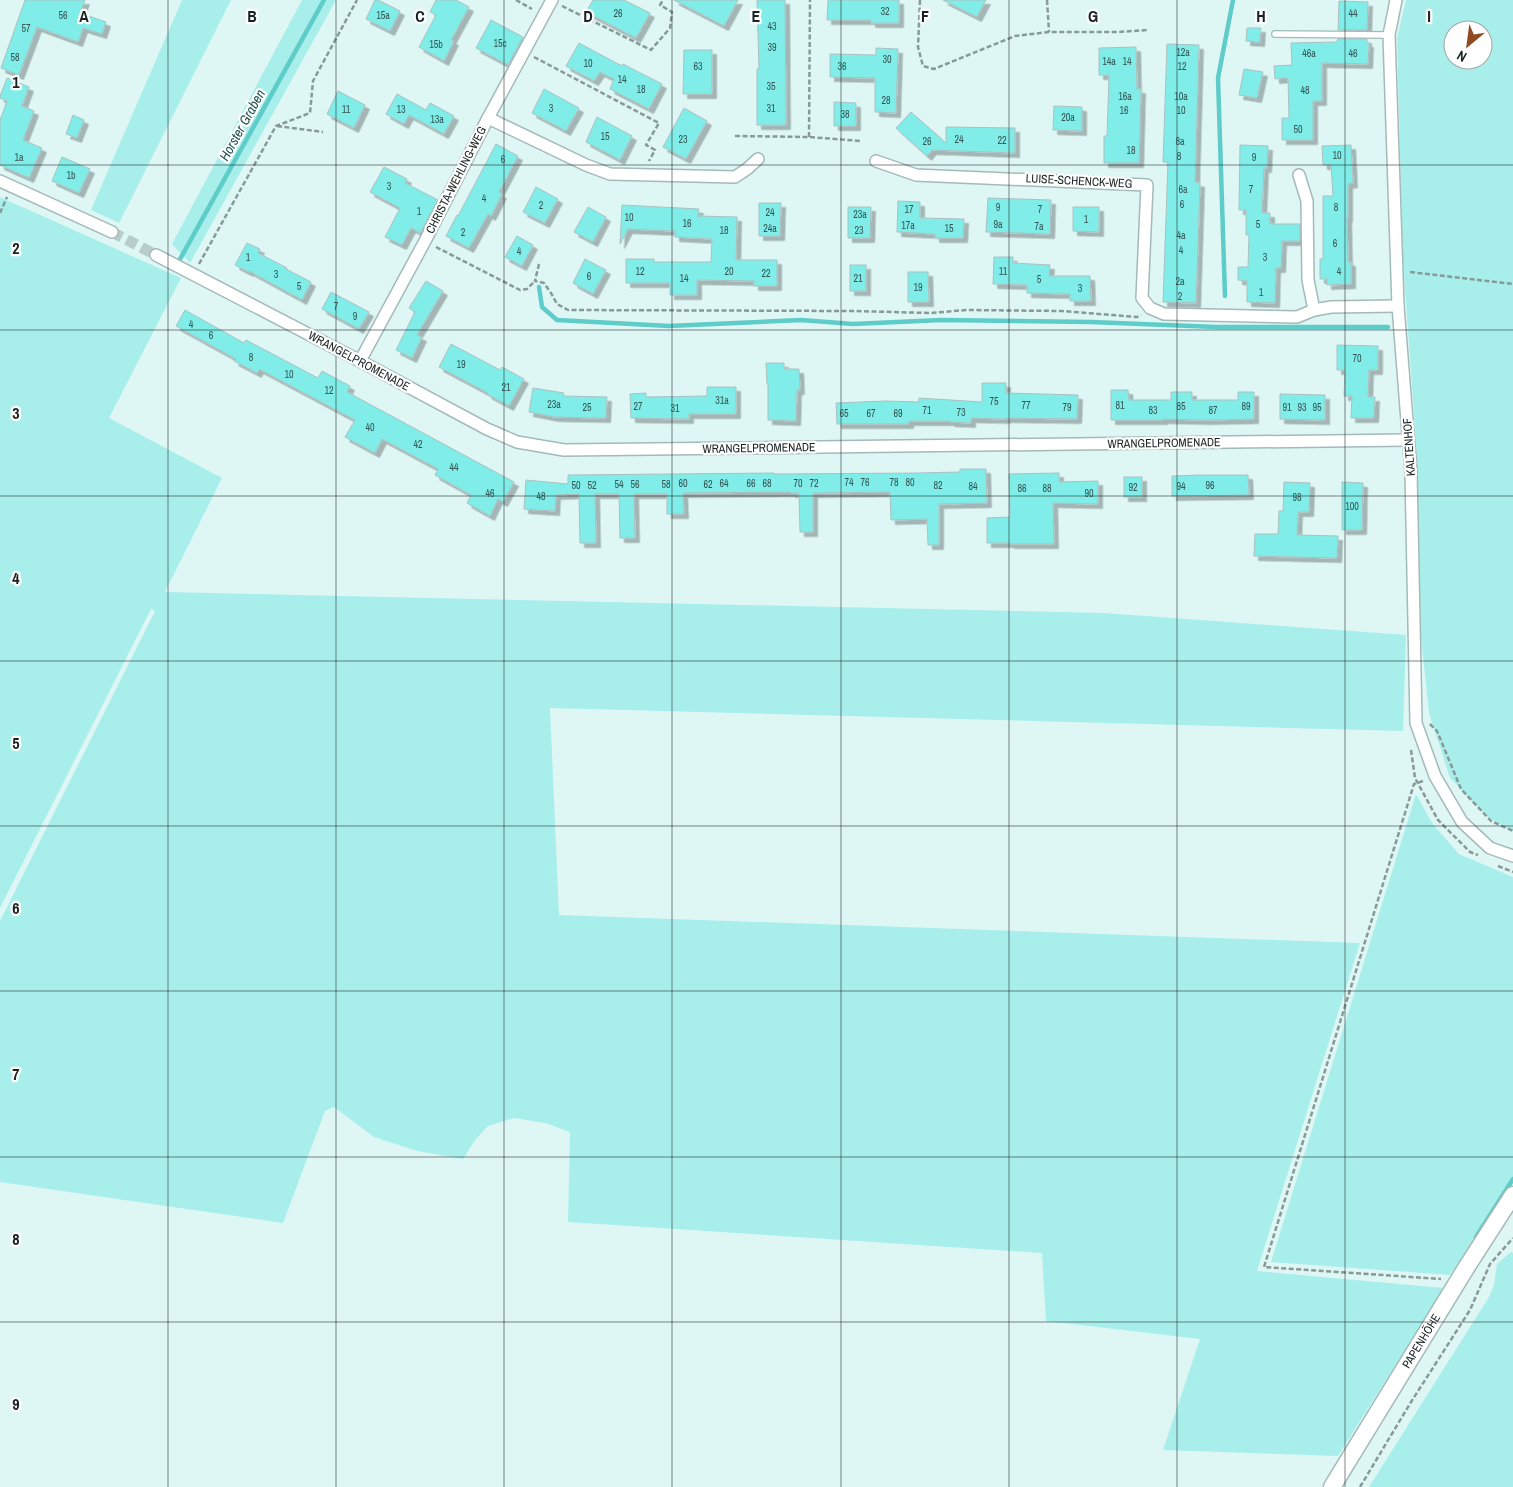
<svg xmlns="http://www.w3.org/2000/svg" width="1513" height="1487" viewBox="0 0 1513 1487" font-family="'Archivo Narrow',sans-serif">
  <defs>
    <filter id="shadow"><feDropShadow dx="4.5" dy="4.5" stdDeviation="0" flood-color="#0004"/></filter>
  </defs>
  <rect width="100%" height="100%" fill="#def7f5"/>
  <g fill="#a8efec" fill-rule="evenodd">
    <path d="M182,0H231L119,223L91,210Z"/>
    <path d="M302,0H336L190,263L172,244Z"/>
    <path d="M1406,0H1513V831L1489,818L1450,778L1429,713L1421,636L1415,428L1403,260L1397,38ZM1453,30H1483V60H1453Z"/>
    <path d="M0,197L181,278L109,418L222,478L165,592L1105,613L1406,635L1403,731L550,708L559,915L1360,943L1257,1271L1444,1288L1338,1456L1163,1450L1200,1339L1046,1321L1042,1253L568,1222L570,1132L545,1123L514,1118L488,1126L475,1140L463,1159L417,1151L374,1137L334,1107L325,1111L283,1223L0,1182V921L155,611L151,609L0,908Z"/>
    <path d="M1416,794L1432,823L1459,854L1513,877V1178L1450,1275L1271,1262Z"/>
    <path d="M1511,1252L1513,1253V1487H1369L1489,1297L1494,1285L1497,1264Z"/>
  </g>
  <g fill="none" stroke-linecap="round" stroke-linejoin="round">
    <g stroke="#5eccc8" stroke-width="4.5">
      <path d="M179,261L324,0"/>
      <path d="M539,287L542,307L557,320L669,326L801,320L853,324L941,320L1091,322L1216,327H1388"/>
      <path d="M1225,296L1218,78L1233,0"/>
      <path d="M1476,1237L1513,1179"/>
    </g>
  </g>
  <g fill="#80ede9" stroke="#aac1c0" filter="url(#shadow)">
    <path d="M25,0H85L80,13L106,22L102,34L83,28L78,42L37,27L19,75L1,68Z"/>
    <path d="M375,0H378L400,11L390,31L366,19Z"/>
    <path d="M436,0H456L469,7L451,40L454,41L444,61L419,47L436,15L430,12Z"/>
    <path d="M593,0H624L650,13L636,38L586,12Z"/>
    <path d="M674,0H738L724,26Z"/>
    <path d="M757,0H785L786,125H757V69H759Z"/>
    <path d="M828,0H899V23H871V20H827Z"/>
    <path d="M943,0H986L977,17Z"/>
    <path d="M1339,1L1368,2L1367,30H1338Z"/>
    <path d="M491,20L523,37L508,65L476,48Z"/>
    <path d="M1247,28H1261L1260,42L1246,41Z"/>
    <path d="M1338,39H1367V43H1369L1368,64L1322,63V101H1313V140H1282V118H1289L1288,78L1275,79L1274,66L1292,65L1291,43L1337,42Z"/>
    <path d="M579,43L622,66L623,64L662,84L649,109L610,89L614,79L600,72L594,81L566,66Z"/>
    <path d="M1167,44L1199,45L1195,182L1200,183L1196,303L1163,302L1168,162H1163Z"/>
    <path d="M1136,47L1137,89H1141L1139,163H1104V136H1107L1109,75H1099V48Z"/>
    <path d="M876,48L898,49L896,113L875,112V78L830,77V54L876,55Z"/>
    <path d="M684,50H712V94H683Z"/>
    <path d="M1244,69L1263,72L1257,98L1239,95Z"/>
    <path d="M7,78L29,87L22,106L34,111L23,140L42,148L29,178L0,165V120L7,101L0,98V96Z"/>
    <path d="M544,89L579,108L566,131L532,113Z"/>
    <path d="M338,91L365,105L354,128L327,114Z"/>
    <path d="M397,94L426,110L430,103L454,116L444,134L409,115L404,124L386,114Z"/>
    <path d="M834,102L856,103V126H834Z"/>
    <path d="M1054,106L1082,107V131L1053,130Z"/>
    <path d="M684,108L707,121L686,159L663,147Z"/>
    <path d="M911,112L946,143V127L1015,128V153L932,150L927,156L896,128Z"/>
    <path d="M73,115L84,120L77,138L66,134Z"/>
    <path d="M597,117L632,136L620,160L586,142Z"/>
    <path d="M496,144L518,156L499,192L502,194L491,216L488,214L469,248L446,236L457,215L458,216Z"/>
    <path d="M1240,145L1268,146L1267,168H1264L1262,213H1270V224H1300V241H1282L1281,268H1276L1275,303L1247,302V281L1238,280V267H1248L1249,235H1246V210H1239Z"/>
    <path d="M1351,145L1353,183L1348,184V218H1347L1348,262H1351V284L1327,285V279H1320V259H1323V196H1333L1331,165H1323L1322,146Z"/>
    <path d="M62,157L90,169L79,193L52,181Z"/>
    <path d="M384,167L407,179L405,183L438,200L420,233L411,228L402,245L385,237L400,208L370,192Z"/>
    <path d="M536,187L558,199L545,223L523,212Z"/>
    <path d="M988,198L1051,200L1050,234L986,232Z"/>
    <path d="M898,201L920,202V218L964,219L963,238H935V234L897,232Z"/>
    <path d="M759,203H781L780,236H759Z"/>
    <path d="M622,205L699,209L698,216L737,217L736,260H777V286H754V281L697,280V295H670V283H626V259H654V262H711L712,239L675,237V231L628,229L620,244Z"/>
    <path d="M588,207L606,217L593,242L574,232Z"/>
    <path d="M848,207H871L870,238H848Z"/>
    <path d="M1073,207H1099V232L1073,231Z"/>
    <path d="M517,236L533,245L522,266L505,257Z"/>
    <path d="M247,243L260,249L258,253L287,268L286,269L311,282L302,300L249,271V272L235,265Z"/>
    <path d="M994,257H1013V263L1050,265L1049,276H1090L1091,301H1070V294L1027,293V285L993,284Z"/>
    <path d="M585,259L606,270L593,294L573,283Z"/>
    <rect x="850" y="265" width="16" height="26"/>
    <path d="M908,272H928L929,302H908Z"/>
    <path d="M426,281L443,291L417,335L422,337L412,358L396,350L415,312L409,308Z"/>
    <path d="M331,292L369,312L359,329L322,309Z"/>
    <path d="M185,310L244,343L246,340L318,378L322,371L350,386L347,392L514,482L503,502L498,499L490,516L467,503L471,495L435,475L438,469L382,439L375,453L345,437L355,420L259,369L257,373L234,361L236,359L176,326Z"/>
    <path d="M451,344L500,370L502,367L524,379L509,406L487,394L488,393L439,367Z"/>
    <path d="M1337,345L1378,346V370H1369L1368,397H1375L1374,418H1351L1352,396H1344L1345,370H1337Z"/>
    <path d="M766,363H784V369H799L800,390H797L796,421L768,420V384H767Z"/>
    <path d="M982,383H1006V393L1078,395L1077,419L1006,418V419L971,418V423L950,422V421H909V424H837L836,403L885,401L919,402V398L982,402Z"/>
    <path d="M707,387H736V414H689V419L631,418L630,394L646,393V397L707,396Z"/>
    <path d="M533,388L564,393L563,396L607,397L606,418L554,417L529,412Z"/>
    <path d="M1111,390H1128L1129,400H1171V392H1192V400H1238V392H1254V419L1205,420L1163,419V420H1111Z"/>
    <path d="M1280,394L1325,395V420L1280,419Z"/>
    <path d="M960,469H986L987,503L939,504V545H928L927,519L891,520L890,492L813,493V532H800L799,493H791L790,492L683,493L684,514H667V494H634L635,538H620L619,494H595L596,543H580L579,494L556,495L555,511L524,509L526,480L568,484V475L774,473V474L918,473L960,472Z"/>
    <path d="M1059,473V482L1098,481V504L1053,503L1054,544H1010V543H987V518L1010,517L1009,474Z"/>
    <path d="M1201,475H1248L1249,495L1172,496V476Z"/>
    <rect x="1124" y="477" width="18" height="20"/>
    <path d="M1284,482L1310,483L1309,512H1298L1297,535L1338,536L1337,558L1254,556L1255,534H1278L1279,511H1283Z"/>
    <path d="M1342,482L1363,483L1362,530H1342Z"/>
  </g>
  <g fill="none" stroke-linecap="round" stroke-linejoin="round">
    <path stroke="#b7cccb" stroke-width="11" stroke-dasharray="11 5.5" stroke-linecap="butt" d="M112,232L156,255"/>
    <defs>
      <path id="service" d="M1275,34L1389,35"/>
      <g id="minor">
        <path d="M1396,0L1389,35L1398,306L1411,472L1416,723L1435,776L1462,822L1490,848L1513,856"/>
        <path d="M488,118L586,165L610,174L735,177L747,169L758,159"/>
        <path d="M876,161L916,175L1147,185L1142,298L1150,308L1164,314L1297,317L1314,310L1331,307L1398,306"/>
        <path d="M1299,175L1307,201L1308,280L1314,310"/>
        <path d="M0,181L112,232"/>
        <path d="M156,255L360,361L487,429L517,442L564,450L1408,440"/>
        <path d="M360,361L425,241L488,118L552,0"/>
      </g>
      <g id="secondary">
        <path id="s1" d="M1332,1487L1466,1268L1513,1195"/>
      </g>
    </defs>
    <use href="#service" stroke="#a3bab9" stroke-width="8"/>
    <use href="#minor" stroke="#a3bab9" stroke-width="14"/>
    <use href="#secondary" stroke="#a3bab9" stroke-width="19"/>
    <g stroke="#879998" stroke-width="2.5" stroke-dasharray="5 2.5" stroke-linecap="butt">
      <path d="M516,0L532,9"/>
      <path d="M920,0L918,47L923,66L934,69L1015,36L1049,32H1118L1148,30"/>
      <path d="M1047,0L1049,32"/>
      <path d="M562,6L651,50L670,28L672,12L660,5L663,0"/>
      <path d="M534,57L659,123L646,145L655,150L649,161"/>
      <path d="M277,126L323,132"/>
      <path d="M735,136L809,137L861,141"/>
      <path d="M809,137L810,0"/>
      <path d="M0,213L7,197"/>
      <path d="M436,247L520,290L527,289L535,281"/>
      <path d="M199,264L276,126L310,113L313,81L357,0"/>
      <path d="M539,264L535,281L544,283L551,293L557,304L568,310L852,311L931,313L966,310L1062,311L1137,317L1141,315"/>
      <path d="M1410,272L1513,284"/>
      <path d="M1430,724L1437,731L1461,789L1491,821L1513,831"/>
      <path d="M1411,750L1415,778L1438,820L1470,852L1478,855"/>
      <path d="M1423,781L1414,784L1264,1267L1441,1279"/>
      <path d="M1498,866L1513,872"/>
      <path d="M1360,1487L1411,1402L1470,1310L1490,1264L1513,1238"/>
    </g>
    <use href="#service" stroke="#fff" stroke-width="5.5"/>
    <use href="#minor" stroke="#fff" stroke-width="11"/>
    <use href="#secondary" stroke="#fff" stroke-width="16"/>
  </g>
  <path fill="none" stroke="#192222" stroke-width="1" stroke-opacity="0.55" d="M168,0V1487M336,0V1487M504,0V1487M672,0V1487M841,0V1487M1009,0V1487M1177,0V1487M1345,0V1487M0,165H1513M0,330H1513M0,496H1513M0,661H1513M0,826H1513M0,991H1513M0,1157H1513M0,1322H1513"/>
  <g text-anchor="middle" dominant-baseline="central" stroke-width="4.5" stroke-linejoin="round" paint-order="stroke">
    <g font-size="10" fill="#335554">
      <text x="885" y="11">32</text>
      <text x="618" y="13">26</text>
      <text x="1353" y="13">44</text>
      <text x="63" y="15">56</text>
      <text x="383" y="15">15a</text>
      <text x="772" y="26">43</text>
      <text x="26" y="28">57</text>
      <text x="500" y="43">15c</text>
      <text x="436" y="44">15b</text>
      <text x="772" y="47">39</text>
      <text x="1183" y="52">12a</text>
      <text x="1309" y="53">46a</text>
      <text x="1353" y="53">46</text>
      <text x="15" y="57">58</text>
      <text x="887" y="59">30</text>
      <text x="1109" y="61">14a</text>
      <text x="1127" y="61">14</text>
      <text x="588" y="63">10</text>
      <text x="698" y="66">63</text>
      <text x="842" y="66">36</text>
      <text x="1182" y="66">12</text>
      <text x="622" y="79">14</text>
      <text x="771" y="86">35</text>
      <text x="641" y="89">18</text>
      <text x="1305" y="90">48</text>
      <text x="1125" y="96">16a</text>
      <text x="1181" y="96">10a</text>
      <text x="886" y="100">28</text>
      <text x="551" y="108">3</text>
      <text x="771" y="108">31</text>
      <text x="346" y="109">11</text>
      <text x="401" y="109">13</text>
      <text x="1124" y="110">16</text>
      <text x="1181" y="110">10</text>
      <text x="845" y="114">38</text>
      <text x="1068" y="117">20a</text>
      <text x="437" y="119">13a</text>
      <text x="1298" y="129">50</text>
      <text x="605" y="136">15</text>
      <text x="683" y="139">23</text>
      <text x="959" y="139">24</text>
      <text x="1002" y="140">22</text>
      <text x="927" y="141">26</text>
      <text x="1180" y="141">8a</text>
      <text x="1131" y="150">18</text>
      <text x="1337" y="155">10</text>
      <text x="1179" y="156">8</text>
      <text x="19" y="157">1a</text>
      <text x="1254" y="157">9</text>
      <text x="503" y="159">6</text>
      <text x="71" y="175">1b</text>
      <text x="389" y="186">3</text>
      <text x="1183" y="189">6a</text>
      <text x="1251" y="189">7</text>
      <text x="484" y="198">4</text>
      <text x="1182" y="204">6</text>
      <text x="541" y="205">2</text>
      <text x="998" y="207">9</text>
      <text x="1336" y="207">8</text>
      <text x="909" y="209">17</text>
      <text x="1040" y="209">7</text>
      <text x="419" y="211">1</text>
      <text x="770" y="212">24</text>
      <text x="860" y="214">23a</text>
      <text x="629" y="217">10</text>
      <text x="1086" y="219">1</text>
      <text x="687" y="223">16</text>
      <text x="998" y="224">9a</text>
      <text x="1258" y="224">5</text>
      <text x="908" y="225">17a</text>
      <text x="1039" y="226">7a</text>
      <text x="770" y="228">24a</text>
      <text x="949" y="228">15</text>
      <text x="724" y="230">18</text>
      <text x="859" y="230">23</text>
      <text x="463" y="232">2</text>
      <text x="1181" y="235">4a</text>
      <text x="1335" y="243">6</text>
      <text x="1181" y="250">4</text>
      <text x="519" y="251">4</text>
      <text x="248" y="257">1</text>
      <text x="1265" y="257">3</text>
      <text x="640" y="271">12</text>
      <text x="729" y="271">20</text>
      <text x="1003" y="271">11</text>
      <text x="1339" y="271">4</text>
      <text x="766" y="273">22</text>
      <text x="276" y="274">3</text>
      <text x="589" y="276">6</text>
      <text x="684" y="278">14</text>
      <text x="858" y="278">21</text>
      <text x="1039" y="279">5</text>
      <text x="1180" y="281">2a</text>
      <text x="299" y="286">5</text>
      <text x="918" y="287">19</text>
      <text x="1080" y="288">3</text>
      <text x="1261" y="292">1</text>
      <text x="1180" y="296">2</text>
      <text x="336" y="306">7</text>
      <text x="355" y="316">9</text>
      <text x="191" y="324">4</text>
      <text x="211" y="335">6</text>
      <text x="251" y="357">8</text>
      <text x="1357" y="358">70</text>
      <text x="461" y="364">19</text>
      <text x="289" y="374">10</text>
      <text x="506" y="387">21</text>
      <text x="329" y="390">12</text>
      <text x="722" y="400">31a</text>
      <text x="994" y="401">75</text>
      <text x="554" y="404">23a</text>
      <text x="1026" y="405">77</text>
      <text x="1120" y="405">81</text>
      <text x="638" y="406">27</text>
      <text x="1181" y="406">85</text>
      <text x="1246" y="406">89</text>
      <text x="587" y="407">25</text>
      <text x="1067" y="407">79</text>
      <text x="1287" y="407">91</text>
      <text x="1302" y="407">93</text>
      <text x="1317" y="407">95</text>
      <text x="675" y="408">31</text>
      <text x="927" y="410">71</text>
      <text x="1153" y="410">83</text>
      <text x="1213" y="410">87</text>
      <text x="961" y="412">73</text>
      <text x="844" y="413">65</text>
      <text x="871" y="413">67</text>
      <text x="898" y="413">69</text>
      <text x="370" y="427">40</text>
      <text x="418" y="444">42</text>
      <text x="454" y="467">44</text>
      <text x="849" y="482">74</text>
      <text x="865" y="482">76</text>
      <text x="894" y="482">78</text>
      <text x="910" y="482">80</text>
      <text x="683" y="483">60</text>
      <text x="724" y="483">64</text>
      <text x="751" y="483">66</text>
      <text x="767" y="483">68</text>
      <text x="798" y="483">70</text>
      <text x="814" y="483">72</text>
      <text x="619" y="484">54</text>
      <text x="635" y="484">56</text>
      <text x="666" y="484">58</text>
      <text x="708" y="484">62</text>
      <text x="576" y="485">50</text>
      <text x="592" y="485">52</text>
      <text x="938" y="485">82</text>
      <text x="1210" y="485">96</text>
      <text x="973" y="486">84</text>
      <text x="1181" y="486">94</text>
      <text x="1133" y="487">92</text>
      <text x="1022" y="488">86</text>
      <text x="1047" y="488">88</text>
      <text x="490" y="493">46</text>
      <text x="1089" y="493">90</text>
      <text x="541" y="496">48</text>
      <text x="1297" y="497">98</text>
      <text x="1352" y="506">100</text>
    </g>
    <g font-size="12" fill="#192222" stroke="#fefefe">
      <text transform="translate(456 180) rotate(-63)">CHRISTA-WEHLING-WEG</text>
      <text transform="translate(1079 181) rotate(3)">LUISE-SCHENCK-WEG</text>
      <text transform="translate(359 361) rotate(28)">WRANGELPROMENADE</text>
      <text transform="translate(1164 443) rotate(-1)">WRANGELPROMENADE</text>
      <text transform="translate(1409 447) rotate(-94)">KALTENHOF</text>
      <text transform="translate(759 448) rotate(-1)">WRANGELPROMENADE</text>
      <text stroke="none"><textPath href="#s1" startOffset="171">PAPENHÖHE</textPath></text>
    </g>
    <g font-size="14" font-style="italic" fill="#225351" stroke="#fefefe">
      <text transform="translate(242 125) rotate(-61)">Horster Graben</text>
    </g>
  </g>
  <g font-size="16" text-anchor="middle" font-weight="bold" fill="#192222" stroke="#fefefe" stroke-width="4.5" stroke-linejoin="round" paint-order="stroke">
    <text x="84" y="22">A</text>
    <text x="252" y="22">B</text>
    <text x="420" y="22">C</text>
    <text x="588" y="22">D</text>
    <text x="756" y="22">E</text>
    <text x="925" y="22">F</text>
    <text x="1093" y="22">G</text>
    <text x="1261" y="22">H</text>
    <text x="1429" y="22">I</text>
    <text x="16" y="88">1</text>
    <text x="16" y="254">2</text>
    <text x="16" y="419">3</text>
    <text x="16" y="584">4</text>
    <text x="16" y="749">5</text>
    <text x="16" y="914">6</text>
    <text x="16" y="1080">7</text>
    <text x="16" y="1245">8</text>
    <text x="16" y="1410">9</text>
  </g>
  <g transform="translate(1468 45) rotate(209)"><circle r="24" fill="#fefefe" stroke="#a2a6a6"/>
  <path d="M0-4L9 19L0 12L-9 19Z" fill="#904a22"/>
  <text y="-8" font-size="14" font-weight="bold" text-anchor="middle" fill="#192222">N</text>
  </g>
</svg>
